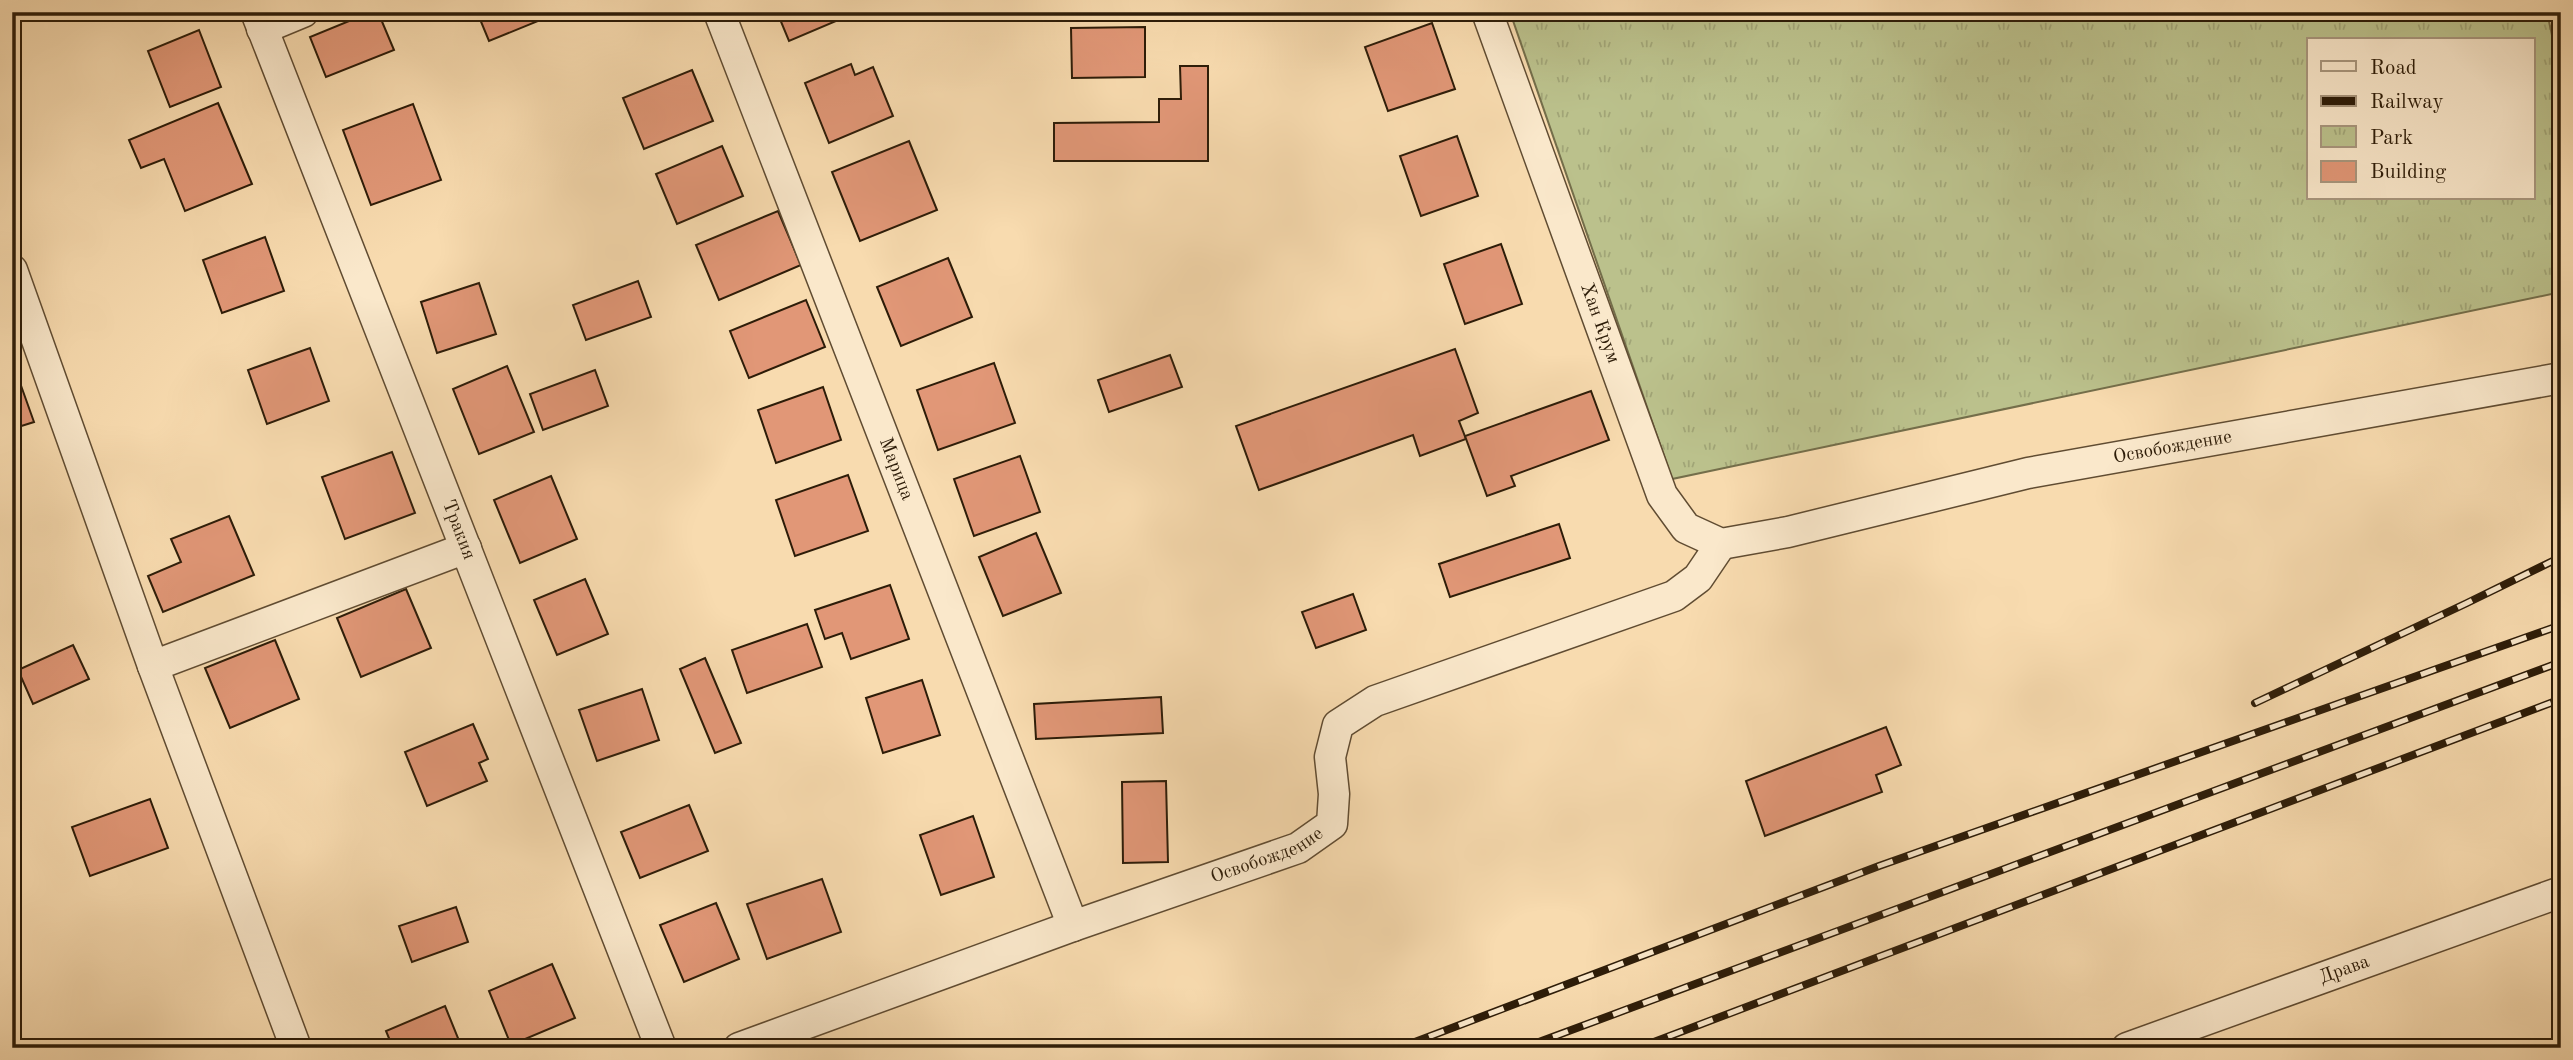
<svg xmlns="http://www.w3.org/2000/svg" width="2573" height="1060" viewBox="0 0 2573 1060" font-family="'Old Standard TT',serif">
  <defs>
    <pattern id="park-tufts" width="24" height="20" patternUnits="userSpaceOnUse" patternTransform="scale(1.75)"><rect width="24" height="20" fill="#bbc18c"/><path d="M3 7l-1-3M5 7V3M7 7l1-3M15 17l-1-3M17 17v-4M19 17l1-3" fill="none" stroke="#a1a577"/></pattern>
  </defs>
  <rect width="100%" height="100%" fill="#f8dbaf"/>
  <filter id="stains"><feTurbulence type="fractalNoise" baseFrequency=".00286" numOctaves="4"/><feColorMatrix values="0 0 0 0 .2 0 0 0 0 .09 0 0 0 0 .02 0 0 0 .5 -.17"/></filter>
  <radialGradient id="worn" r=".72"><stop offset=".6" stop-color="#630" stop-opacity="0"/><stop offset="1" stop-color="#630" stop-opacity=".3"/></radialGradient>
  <path fill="url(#park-tufts)" stroke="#746e4a" stroke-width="2" fill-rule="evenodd" d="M1510,12H2547L2561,77V292L1672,479ZM2309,40H2533V198H2309Z"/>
  <g fill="#e19777" stroke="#2d1c08" stroke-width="2">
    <path d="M371,12H378L394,50L326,77L310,37Z"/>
    <path d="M477,12H541L543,19L489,41Z"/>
    <path d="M777,12H854L855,13L789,41Z"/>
    <path d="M1432,23L1455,89L1388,111L1365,47Z"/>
    <path d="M1145,27V77L1072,78L1071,28Z"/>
    <path d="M199,30L221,87L170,107L148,51Z"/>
    <path d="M851,64L855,75L873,67L893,116L829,143L805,83Z"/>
    <path d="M1180,66H1208V161H1054V123L1159,122V99H1181Z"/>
    <path d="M692,70L713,121L644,149L623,98Z"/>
    <path d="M218,103L252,184L185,211L164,159L141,168L129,140Z"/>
    <path d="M413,104L441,180L371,205L343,130Z"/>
    <path d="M1457,136L1478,196L1421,216L1400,156Z"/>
    <path d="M909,141L937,210L860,241L832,172Z"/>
    <path d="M722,146L743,196L677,224L656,174Z"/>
    <path d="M778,211L801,265L719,300L696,245Z"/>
    <path d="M265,237L284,291L222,313L203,260Z"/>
    <path d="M1501,244L1522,304L1465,324L1444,264Z"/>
    <path d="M948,258L972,317L901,346L877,287Z"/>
    <path d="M638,281L651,317L586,340L573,305Z"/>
    <path d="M479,283L496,334L437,353L421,302Z"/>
    <path d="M806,300L825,347L749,378L730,331Z"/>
    <path d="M310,348L329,401L267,424L248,370Z"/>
    <path d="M1455,349L1478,413L1459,421L1466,439L1420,456L1413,435L1259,490L1236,426Z"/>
    <path d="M1170,355L1182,387L1109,412L1098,380Z"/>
    <path d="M994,363L1015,423L938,450L917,390Z"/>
    <path d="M14,366L34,422L12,429V367Z"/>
    <path d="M507,366L534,432L479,454L453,389Z"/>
    <path d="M595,370L608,406L543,430L530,394Z"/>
    <path d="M823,387L841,440L776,463L758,410Z"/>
    <path d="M1591,391L1609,440L1511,476L1515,486L1487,496L1465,436Z"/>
    <path d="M392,452L415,513L345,539L322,477Z"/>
    <path d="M1020,456L1040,512L974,536L954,479Z"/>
    <path d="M848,475L868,531L795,556L776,500Z"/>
    <path d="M551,476L577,539L520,563L494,500Z"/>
    <path d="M229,516L254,575L163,612L148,576L181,562L171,539Z"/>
    <path d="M1559,524L1570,558L1450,597L1439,564Z"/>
    <path d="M1036,533L1061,593L1003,616L979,557Z"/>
    <path d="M585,579L608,634L557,655L534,600Z"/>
    <path d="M890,585L909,639L851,659L842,633L825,639L815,610Z"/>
    <path d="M406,589L431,648L361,677L337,618Z"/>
    <path d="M1353,594L1366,630L1316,648L1302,612Z"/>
    <path d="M807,624L822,667L747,693L732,650Z"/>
    <path d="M275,640L299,699L230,728L205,668Z"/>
    <path d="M73,645L89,679L33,704L18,670Z"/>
    <path d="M705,658L741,743L715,753L680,669Z"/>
    <path d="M922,680L940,735L883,753L866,698Z"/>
    <path d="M642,689L659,740L597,761L579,710Z"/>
    <path d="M1161,697L1163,733L1036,739L1034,704Z"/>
    <path d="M473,724L488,759L479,763L487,781L427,806L405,752Z"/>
    <path d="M1886,727L1901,765L1876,775L1882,792L1765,836L1746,781Z"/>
    <path d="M1166,781L1168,862L1123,863L1122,782Z"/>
    <path d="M150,799L168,848L90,876L72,827Z"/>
    <path d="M689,805L708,851L640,878L621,832Z"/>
    <path d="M973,816L994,877L941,895L920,835Z"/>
    <path d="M822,879L841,932L767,959L747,904Z"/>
    <path d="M716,903L739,959L684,982L660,925Z"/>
    <path d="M456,907L468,942L412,962L399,926Z"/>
    <path d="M552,964L575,1018L511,1045L489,991Z"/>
    <path d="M445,1006L462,1048H393L386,1031Z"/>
  </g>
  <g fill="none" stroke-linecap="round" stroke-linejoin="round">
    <defs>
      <g id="street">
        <path id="s1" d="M256,12L661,1048"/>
        <path id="s2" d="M719,12L1073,926"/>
        <path id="s3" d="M1487,12L1662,495L1686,528L1721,544L1788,532L2028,473L2561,378"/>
        <path d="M262,29L303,12"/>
        <path d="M12,270L153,666L296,1048"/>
        <path d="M153,666L466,548"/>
        <path id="s4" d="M739,1048L1073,926L1298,848L1332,824L1334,794L1330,757L1338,725L1375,701L1674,596L1698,578L1721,544"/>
        <path id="s5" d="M2127,1048L2561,892"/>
      </g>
    </defs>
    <use href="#street" stroke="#604c32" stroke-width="33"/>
    <use href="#street" stroke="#fae8cb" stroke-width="30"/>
    <defs>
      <g id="rail">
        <path d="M2255,703L2467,603L2561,557"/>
        <path d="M1399,1048L1879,866L2561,625"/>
        <path d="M1523,1048L2561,662"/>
        <path d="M1638,1048L2561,699"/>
      </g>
    </defs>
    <use href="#rail" stroke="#2d1c08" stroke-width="8"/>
    <use href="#rail" stroke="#fae8cb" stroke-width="5" stroke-dasharray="16" stroke-linecap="butt"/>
  </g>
  <g text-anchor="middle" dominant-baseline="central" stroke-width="5" stroke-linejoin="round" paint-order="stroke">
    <g font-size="19" fill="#2d1c08" stroke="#fae8cb">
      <text stroke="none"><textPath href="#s3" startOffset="331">Хан Крум</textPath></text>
      <text stroke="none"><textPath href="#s3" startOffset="1055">Освобождение</textPath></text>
      <text stroke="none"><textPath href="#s2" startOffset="490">Марица</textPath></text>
      <text stroke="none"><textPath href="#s1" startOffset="556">Тракия</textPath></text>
      <text stroke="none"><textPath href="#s4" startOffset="562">Освобождение</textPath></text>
      <text stroke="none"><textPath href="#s5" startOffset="231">Драва</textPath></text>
    </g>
  </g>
  <rect width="2573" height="1060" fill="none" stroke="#f8dbaf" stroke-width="42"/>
  <rect x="14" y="14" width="2545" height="1032" fill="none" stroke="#2d1c08" stroke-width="3.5"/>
  <rect x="21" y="21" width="2531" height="1018" fill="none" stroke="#2d1c08" stroke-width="2"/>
  <rect x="2307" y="38" width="228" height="161" fill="#fae8cb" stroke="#a8967d" stroke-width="2"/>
  <rect x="2321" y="61" width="35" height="10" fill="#fae8cb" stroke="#a8967d" stroke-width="2"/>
  <text x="2370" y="74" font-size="21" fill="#2d1c08">Road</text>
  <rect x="2321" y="96" width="35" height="10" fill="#2d1c08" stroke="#a8967d" stroke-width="2"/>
  <text x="2370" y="108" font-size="21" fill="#2d1c08">Railway</text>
  <rect x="2321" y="126" width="35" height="21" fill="url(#park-tufts)" stroke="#a8967d" stroke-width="2"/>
  <text x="2370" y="144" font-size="21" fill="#2d1c08">Park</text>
  <rect x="2321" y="161" width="35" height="21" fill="#e19777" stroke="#a8967d" stroke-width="2"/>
  <text x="2370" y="178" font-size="21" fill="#2d1c08">Building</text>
  <rect width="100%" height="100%" filter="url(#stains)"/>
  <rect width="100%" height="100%" fill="url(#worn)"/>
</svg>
